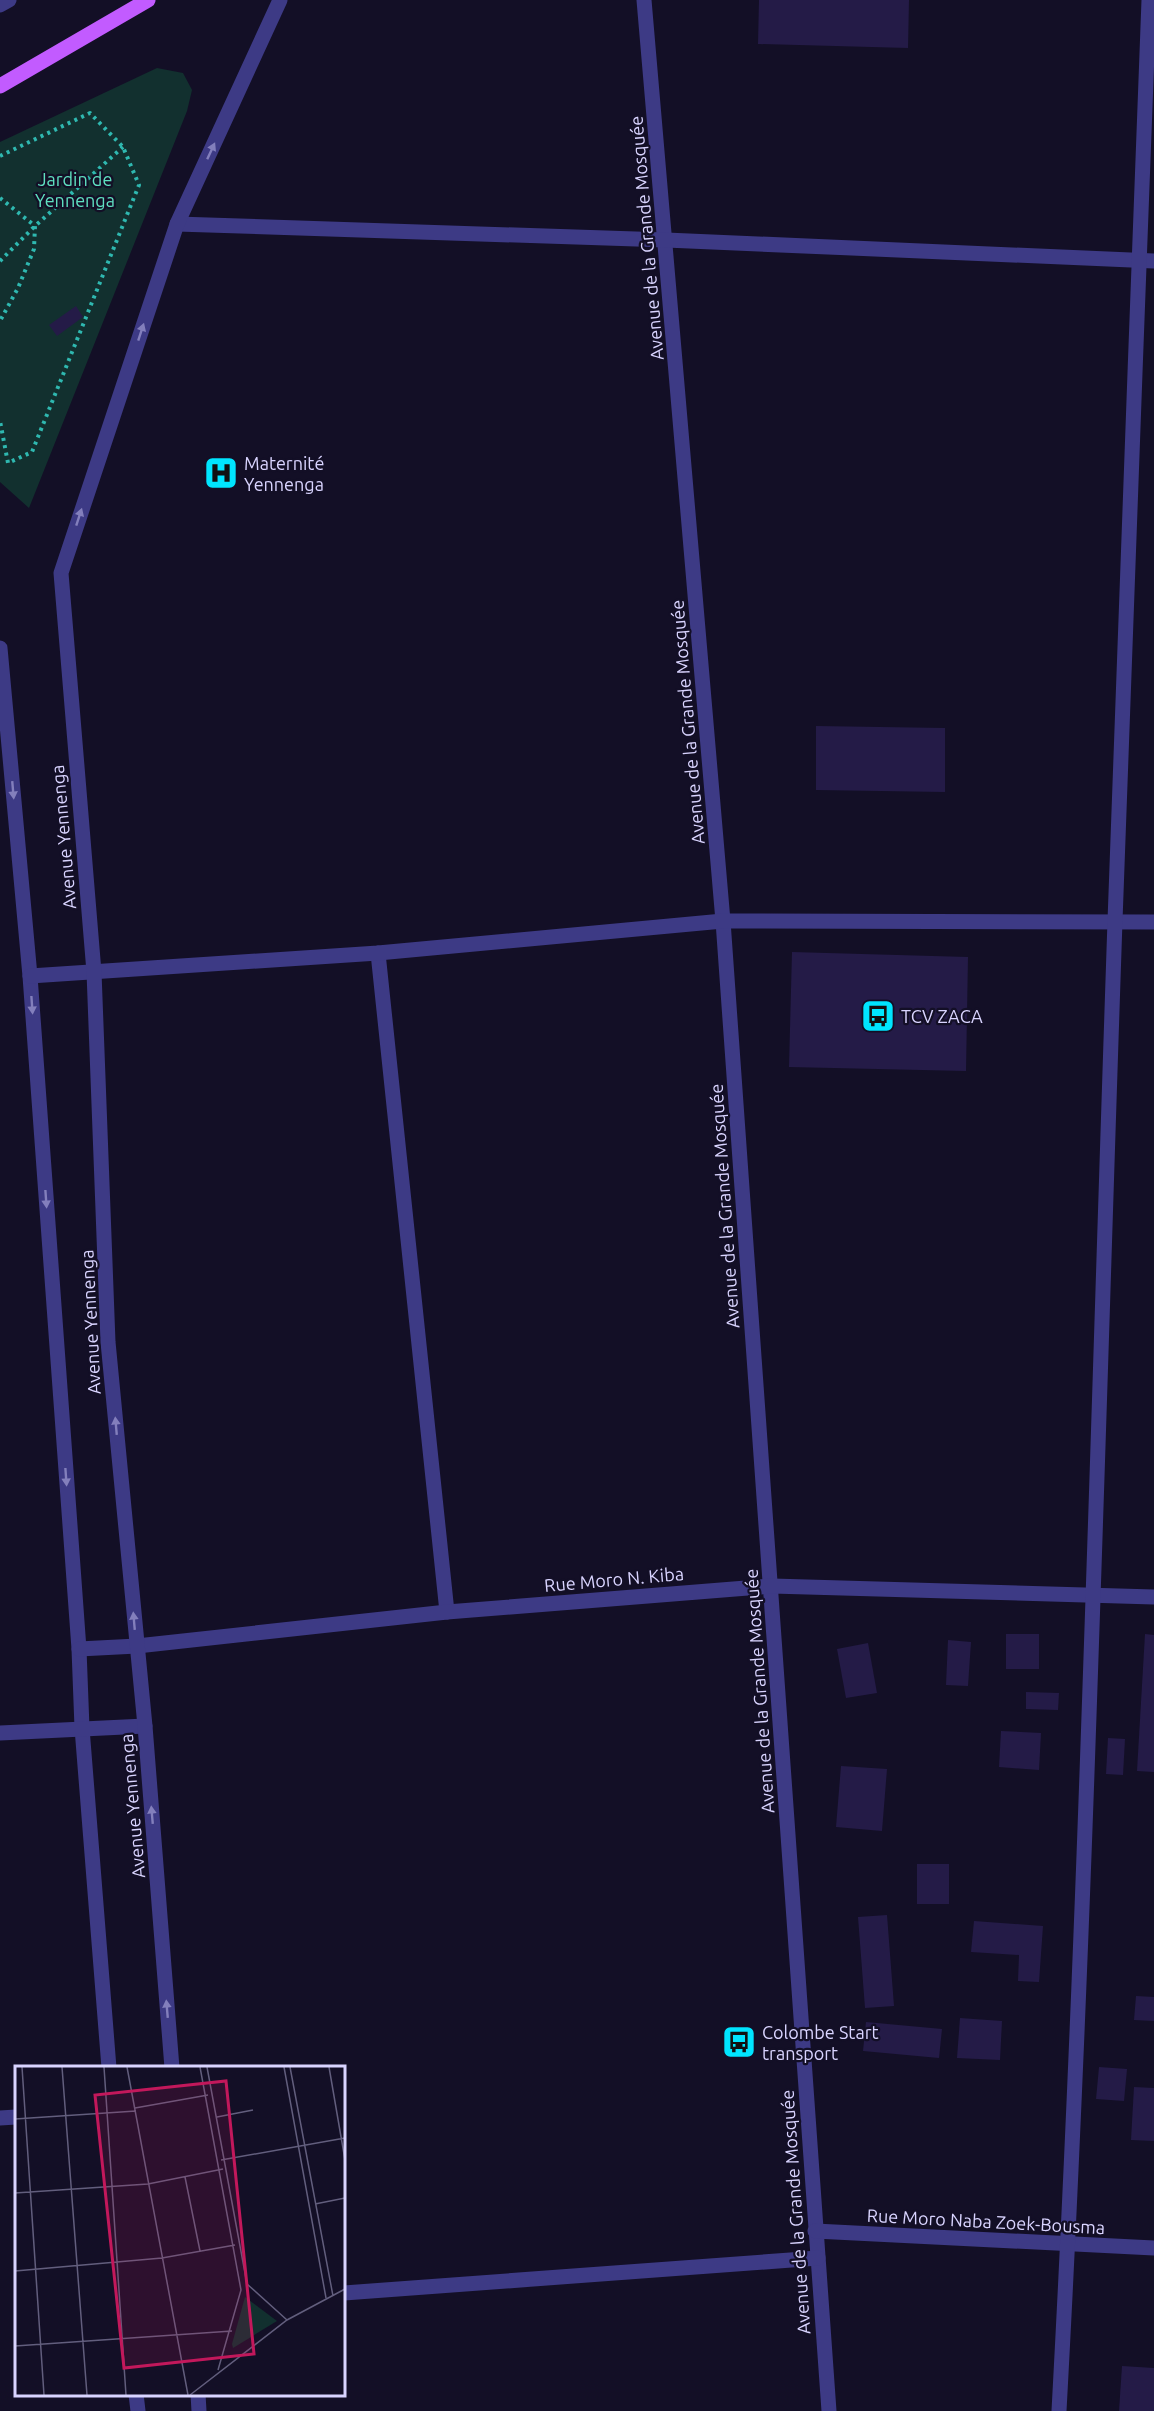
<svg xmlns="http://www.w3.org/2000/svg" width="1154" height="2411" viewBox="0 0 1154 2411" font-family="Ubuntu,sans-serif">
  <rect width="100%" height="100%" fill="#130f26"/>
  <path fill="#12302f" d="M157,68L183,73L192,90L187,111L29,508L0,482V142Z"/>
  <g fill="#241b47">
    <path d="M759,0H909L908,48L758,44Z"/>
    <path d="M76,306L83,317L57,336L49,325Z"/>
    <path d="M816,726L945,728V792L816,790Z"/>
    <path d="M792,952L968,957L966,1071L789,1067Z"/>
    <rect x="1006" y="1634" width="33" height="35"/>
    <path d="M1145,1634L1154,1635V1772L1137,1771Z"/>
    <path d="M948,1640L971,1642L968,1686L946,1685Z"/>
    <path d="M868,1643L877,1693L846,1698L837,1649Z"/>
    <path d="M1026,1692L1059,1693L1058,1710L1026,1709Z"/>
    <path d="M1001,1731L1041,1733L1039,1770L999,1767Z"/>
    <path d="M1108,1738L1125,1739L1123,1775L1106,1774Z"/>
    <path d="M841,1766L887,1769L882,1831L836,1827Z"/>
    <rect x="917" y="1864" width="32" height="40"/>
    <path d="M887,1915L894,2006L865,2008L858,1917Z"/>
    <path d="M974,1921L1043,1926L1039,1982L1018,1981L1019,1955L971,1952Z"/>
    <path d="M1136,1996L1154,1997V2021L1134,2020Z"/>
    <path d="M960,2018L1002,2021L1000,2060L957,2058Z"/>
    <path d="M866,2022L942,2029L939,2058L863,2051Z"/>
    <path d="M1099,2067L1127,2069L1124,2101L1096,2099Z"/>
    <path d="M1134,2087L1154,2088V2141L1131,2140Z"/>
    <path d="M1122,2366L1154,2368V2411H1119Z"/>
  </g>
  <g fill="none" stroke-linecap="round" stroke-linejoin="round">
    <g stroke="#2fb8b0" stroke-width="4" stroke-dasharray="3 4.5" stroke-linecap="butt">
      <path d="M0,156L90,113L123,147L139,185L32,452L8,463L0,421"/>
      <path d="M0,198L35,226L34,249L18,288L0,321"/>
      <path d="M0,261L35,226L123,147"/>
    </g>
    <path stroke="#3d3a85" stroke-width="15" d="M0,5L9,0"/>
    <g stroke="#3d3a85" stroke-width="15">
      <path d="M644,0L723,921L829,2411"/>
      <path d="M177,224L666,240L1154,261"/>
      <path d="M0,648L30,976L79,1649L82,1728L109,2068"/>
      <path d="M378,953L447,1612"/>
      <path d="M30,976L378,953L723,921L1154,922"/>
      <path d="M79,1649L137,1646L447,1612L772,1586L1154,1597"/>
      <path d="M0,1733L145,1726"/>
      <path d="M172,2068L145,1726L108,1342L94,972L61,573L177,224L280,0"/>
      <path d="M0,2118L16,2117"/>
      <path d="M815,2231L1154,2248"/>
      <path d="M344,2293L818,2258"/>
      <path d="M136,2394L138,2411"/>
      <path d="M198,2394L199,2411"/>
      <path d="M1059,2411C1086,1915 1098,1418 1115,921C1125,614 1138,307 1149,0"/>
    </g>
    <path stroke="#c25bff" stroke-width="15" d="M0,86L148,0"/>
  </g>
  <defs><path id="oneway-solid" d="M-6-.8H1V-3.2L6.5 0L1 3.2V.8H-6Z" transform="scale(1.5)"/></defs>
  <g fill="#837fbc">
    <use href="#oneway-solid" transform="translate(211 151) rotate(-65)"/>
    <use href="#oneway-solid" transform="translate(141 332) rotate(-72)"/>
    <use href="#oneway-solid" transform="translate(79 517) rotate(-72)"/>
    <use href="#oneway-solid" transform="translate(13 790) rotate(85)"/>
    <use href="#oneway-solid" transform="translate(32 1005) rotate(86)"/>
    <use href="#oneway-solid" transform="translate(46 1199) rotate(86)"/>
    <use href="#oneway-solid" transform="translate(116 1426) rotate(-95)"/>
    <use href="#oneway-solid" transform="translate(66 1477) rotate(86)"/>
    <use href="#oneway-solid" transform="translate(134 1621) rotate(-95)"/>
    <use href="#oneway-solid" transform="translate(152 1815) rotate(-95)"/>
    <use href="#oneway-solid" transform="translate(167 2009) rotate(-95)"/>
  </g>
  <defs>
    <symbol id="hospital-square" viewBox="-11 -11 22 22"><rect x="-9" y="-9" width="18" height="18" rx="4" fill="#00e5ff" stroke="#130f26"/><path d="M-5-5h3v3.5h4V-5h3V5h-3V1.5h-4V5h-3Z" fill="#111"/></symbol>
    <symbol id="bus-square" viewBox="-11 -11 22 22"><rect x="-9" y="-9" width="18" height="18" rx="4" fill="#00e5ff" stroke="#130f26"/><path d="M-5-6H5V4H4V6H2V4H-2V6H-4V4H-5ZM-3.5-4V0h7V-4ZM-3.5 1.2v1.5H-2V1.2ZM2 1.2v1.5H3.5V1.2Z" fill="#111"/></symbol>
  </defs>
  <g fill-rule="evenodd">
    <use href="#hospital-square" x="202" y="454" width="38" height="38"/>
    <use href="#bus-square" x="859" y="997" width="38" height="38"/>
    <use href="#bus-square" x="720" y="2023" width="38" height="38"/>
  </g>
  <g text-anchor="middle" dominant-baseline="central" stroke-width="4.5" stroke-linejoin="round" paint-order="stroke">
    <g font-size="18" fill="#5fe0c0" stroke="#130f26">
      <text x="75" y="179">Jardin de<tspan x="75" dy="21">Yennenga</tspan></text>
    </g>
    <g font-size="18" fill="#d9d4ff" stroke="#130f26">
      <text transform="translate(646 238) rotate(-95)">Avenue de la Grande Mosquée</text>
      <text transform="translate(687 722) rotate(-95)">Avenue de la Grande Mosquée</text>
      <text transform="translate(63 837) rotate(-95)">Avenue Yennenga</text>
      <text transform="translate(724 1206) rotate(-94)">Avenue de la Grande Mosquée</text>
      <text transform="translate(90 1322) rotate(-93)">Avenue Yennenga</text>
      <text transform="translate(614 1579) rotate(-5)">Rue Moro N. Kiba</text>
      <text transform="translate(759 1691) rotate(-94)">Avenue de la Grande Mosquée</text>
      <text transform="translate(132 1806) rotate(-95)">Avenue Yennenga</text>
      <text transform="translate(795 2212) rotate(-94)">Avenue de la Grande Mosquée</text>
      <text transform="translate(986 2221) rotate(3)">Rue Moro Naba Zoek-Bousma</text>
    </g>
    <g font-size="18" fill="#d9d4ff" stroke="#130f26" text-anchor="start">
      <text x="244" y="463">Maternité<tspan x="244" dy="21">Yennenga</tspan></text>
      <text x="901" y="1016">TCV ZACA</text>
      <text x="762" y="2032">Colombe Start<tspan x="762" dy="21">transport</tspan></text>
    </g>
  </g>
  <g transform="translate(15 2066)">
    <rect width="330" height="330" fill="#130f26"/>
    <path d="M230,231L262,255L218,282L217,278Z" fill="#12302f"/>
    <path fill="none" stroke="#625e7d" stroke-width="1.5" d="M7,1L29,329M47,1L72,329M89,1L111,329M112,1L173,329M185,1L226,224L203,304M192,1L232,218L272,254M269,1L311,232M275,1L318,230M314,1L330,94M120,42L193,29M202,51L238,44M0,53L121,45M206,94L330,72M170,111L185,185M0,127L133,118L208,103M300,138L330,132M0,205L147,192L220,179M0,280L217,265M175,329L272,254L330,223"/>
    <path fill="#c2185b" fill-opacity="0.15" stroke="#c2185b" stroke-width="3" d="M211,15L239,288L109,302L80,29Z"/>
    <rect width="330" height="330" fill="none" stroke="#d9d4ff" stroke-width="3"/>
  </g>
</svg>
